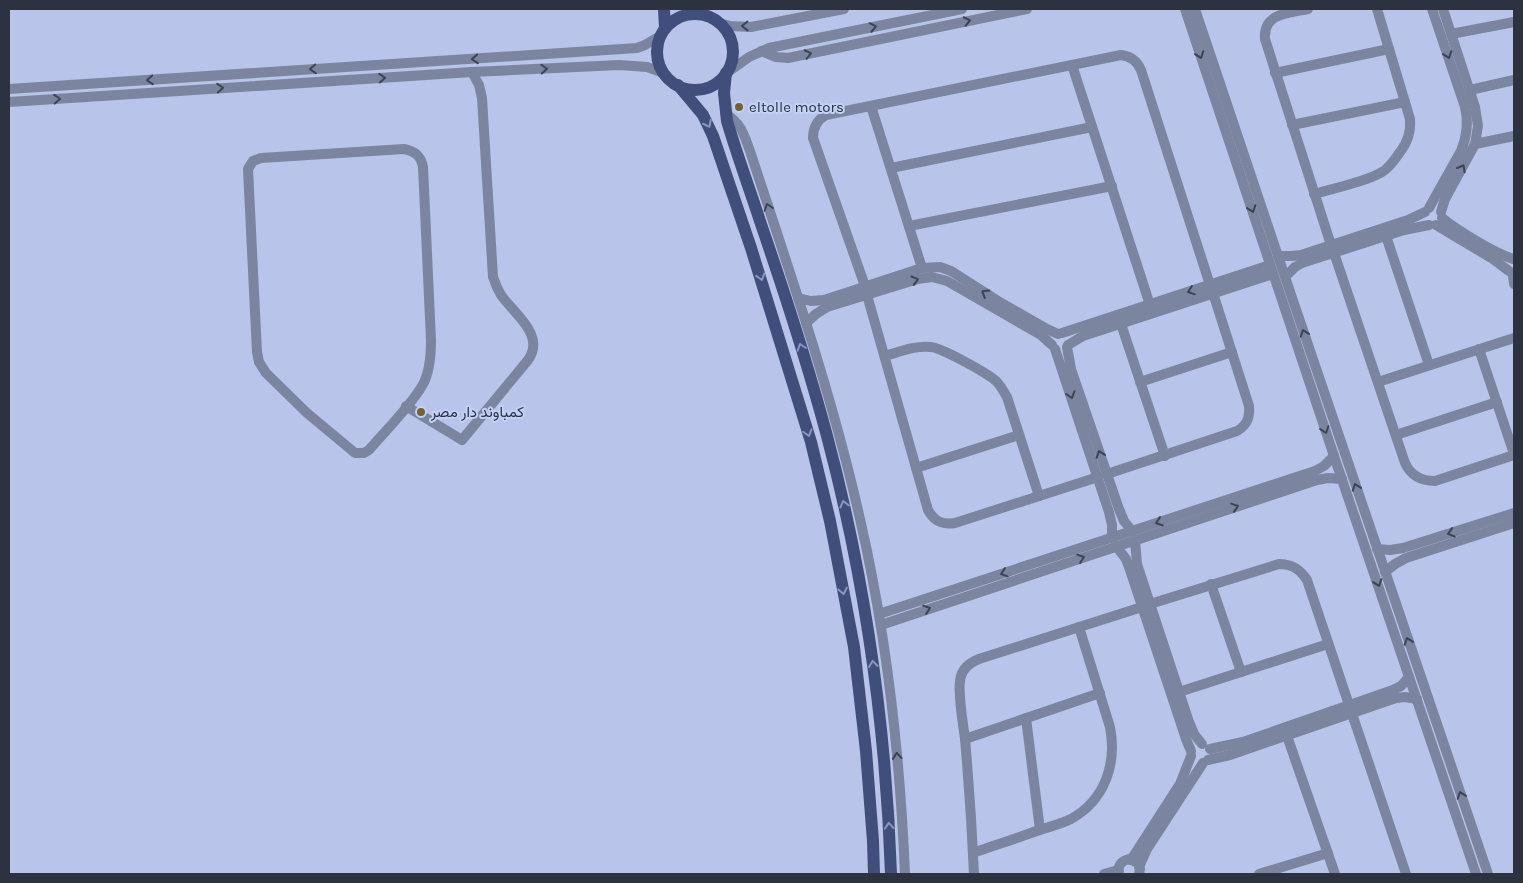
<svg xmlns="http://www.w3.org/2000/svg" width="1523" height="883" viewBox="0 0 1523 883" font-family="Karla,Vazirmatn,sans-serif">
  <rect width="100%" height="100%" fill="#b8c4e9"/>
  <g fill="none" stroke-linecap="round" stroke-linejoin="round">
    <g stroke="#7c859f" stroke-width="10">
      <path d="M1185,9L1334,456L1476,874"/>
      <path d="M1195,9L1285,277L1488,874"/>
      <path d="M1308,9C1288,13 1263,13 1265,39L1331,245"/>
      <path d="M721,24L730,26L751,27L844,9"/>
      <path d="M1451,34L1514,22"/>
      <path d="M761,51L776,57L788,58L1027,9"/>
      <path d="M1072,65L1150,305"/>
      <path d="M728,72L749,57L769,48L962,9"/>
      <path d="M1275,73L1389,49"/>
      <path d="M9,89L637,48L645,45L660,36"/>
      <path d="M1470,90L1514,80"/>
      <path d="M9,102L472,72L619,65L647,67L664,73"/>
      <path d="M871,106L922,268"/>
      <path d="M725,113C742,125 743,132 750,151C790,273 832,394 860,519C887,636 900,755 905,874"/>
      <path d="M1292,125L1405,102"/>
      <path d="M1475,144L1514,136"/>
      <path d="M404,149C415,151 421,156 423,167L431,340C431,356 430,373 422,386C409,408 385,431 369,450L364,453H355L307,413L266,373L259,362L257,352L248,169L253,161L261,158Z"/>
      <path d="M891,168L1092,127"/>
      <path d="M1314,194C1331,189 1373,180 1385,170C1391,165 1396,158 1400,152C1408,142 1411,132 1410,119L1377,9"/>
      <path d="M1429,208L1461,151C1467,136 1469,123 1465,107L1432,9"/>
      <path d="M1441,212L1445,199L1475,144L1478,126L1475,107L1443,9"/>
      <path d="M1442,218C1458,231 1493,252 1513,259"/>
      <path d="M1436,225L1493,259L1509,271"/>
      <path d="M909,226L1112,186"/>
      <path d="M1386,236L1429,365"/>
      <path d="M1334,253L1405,463C1411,476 1421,481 1435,481L1514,455"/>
      <path d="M1278,256H1291L1301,255L1408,220L1425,212"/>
      <path d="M1513,276L1514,284"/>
      <path d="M1285,277L1295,267L1302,263L1404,230L1429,225"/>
      <path d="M865,286L813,138C813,127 817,120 826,115L1121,55C1131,56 1137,61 1141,70L1210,285"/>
      <path d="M867,295L928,510C934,521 942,525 955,523L1098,477"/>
      <path d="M798,298L811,301L824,300L922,268L940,267L951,271L998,301L1047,329L1058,334"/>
      <path d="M806,323L816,314L827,307L918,279L932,277L947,281L1041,335L1052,345"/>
      <path d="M1121,324L1165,456"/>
      <path d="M1062,333L1270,265"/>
      <path d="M1068,345L1083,336L1273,274"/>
      <path d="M1067,347L1071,369L1119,509L1124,521L1132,531"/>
      <path d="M1055,349L1109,512L1112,525V537"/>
      <path d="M1479,349L1514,454"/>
      <path d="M885,356C899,352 916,345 931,347C942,348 987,373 996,381C1001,386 1004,392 1007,397L1039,496"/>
      <path d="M1140,382L1232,352"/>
      <path d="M1378,382L1514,338"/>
      <path d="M406,406L462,440L528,360C546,335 514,314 501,295C498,290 495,283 493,277L482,98L479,85L472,72"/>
      <path d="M1396,435L1497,402"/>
      <path d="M916,468L1019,435"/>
      <path d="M1107,474L1237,431C1247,425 1250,418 1249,406L1213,293"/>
      <path d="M1135,540L1137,564L1189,722L1194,734L1202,744"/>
      <path d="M1116,546L1126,559L1129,567L1186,739L1191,751"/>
      <path d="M1377,549L1390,550L1403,548L1514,513"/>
      <path d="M1385,572L1395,564L1406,558L1514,523"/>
      <path d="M1211,584L1241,672"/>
      <path d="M1150,604L1279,564C1292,564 1300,569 1307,580L1406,874"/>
      <path d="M879,614L1315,471L1324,466L1334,456"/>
      <path d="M881,625L1317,480L1328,478L1342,479"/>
      <path d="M1179,692L1328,644"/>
      <path d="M1026,718L1040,830"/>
      <path d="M1287,736L1335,874"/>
      <path d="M965,739L1100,693"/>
      <path d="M1210,749L1243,742L1393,690L1401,686L1409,677"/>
      <path d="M1208,760L1230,755L1396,698L1405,697L1417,699"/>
      <path d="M973,853C992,846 1012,840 1031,833C1044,828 1059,825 1071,819C1105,800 1117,764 1110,727L1079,627"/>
      <path d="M1131,860L1180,784L1191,756"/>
      <path d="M1139,867L1147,849L1203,763"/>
      <path d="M974,874C972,829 969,784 965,739C963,723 958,696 960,681C961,670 969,663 979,659L1142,607"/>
      <path d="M1104,874L1118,870"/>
      <path d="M1119,874C1117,866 1121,861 1129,859L1138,863L1140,869L1139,874"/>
      <path d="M1259,874L1328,853"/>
    </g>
    <g stroke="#404e7c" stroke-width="12">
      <path d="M664,9L665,28"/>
      <circle cx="695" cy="52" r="38"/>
      <path d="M726,73L724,93L727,121C737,155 750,190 761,224C785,294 808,365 827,436C865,579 886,726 891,874"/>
      <path d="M678,85L703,115L713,136L751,248L811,442L830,521L854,647L866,751L873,841L874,874"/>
    </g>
  </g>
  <defs><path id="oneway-chevron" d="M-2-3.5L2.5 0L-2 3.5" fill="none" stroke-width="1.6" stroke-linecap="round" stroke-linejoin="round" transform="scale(1.25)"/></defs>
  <g stroke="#3d4353">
    <use href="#oneway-chevron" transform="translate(967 21) rotate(-12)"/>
    <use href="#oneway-chevron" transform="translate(745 26) rotate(179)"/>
    <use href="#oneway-chevron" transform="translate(873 27) rotate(-11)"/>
    <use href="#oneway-chevron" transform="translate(808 54) rotate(-12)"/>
    <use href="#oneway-chevron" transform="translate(1200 55) rotate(71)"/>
    <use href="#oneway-chevron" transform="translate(1448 55) rotate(71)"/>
    <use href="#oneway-chevron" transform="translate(475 59) rotate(176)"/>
    <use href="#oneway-chevron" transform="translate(313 69) rotate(176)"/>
    <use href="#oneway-chevron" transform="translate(544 69) rotate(-3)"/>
    <use href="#oneway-chevron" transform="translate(382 78) rotate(-4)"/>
    <use href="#oneway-chevron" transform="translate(150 80) rotate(176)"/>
    <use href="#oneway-chevron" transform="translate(220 88) rotate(-4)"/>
    <use href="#oneway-chevron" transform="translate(57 99) rotate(-4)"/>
    <use href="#oneway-chevron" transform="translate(1462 168) rotate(-61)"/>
    <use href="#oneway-chevron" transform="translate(768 207) rotate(-108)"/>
    <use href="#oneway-chevron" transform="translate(1252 209) rotate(71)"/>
    <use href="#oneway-chevron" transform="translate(915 280) rotate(-16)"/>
    <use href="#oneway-chevron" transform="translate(1191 291) rotate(161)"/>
    <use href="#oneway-chevron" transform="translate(985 293) rotate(-148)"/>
    <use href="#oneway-chevron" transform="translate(1304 333) rotate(-109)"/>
    <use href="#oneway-chevron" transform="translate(1071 395) rotate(72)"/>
    <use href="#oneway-chevron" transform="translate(1325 430) rotate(72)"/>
    <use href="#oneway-chevron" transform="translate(1100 454) rotate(-109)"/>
    <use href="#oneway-chevron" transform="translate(1356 487) rotate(-109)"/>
    <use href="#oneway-chevron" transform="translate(1235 507) rotate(-18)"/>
    <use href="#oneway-chevron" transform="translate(1159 522) rotate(162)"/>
    <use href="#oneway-chevron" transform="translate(1451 533) rotate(163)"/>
    <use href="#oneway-chevron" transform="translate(1081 558) rotate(-19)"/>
    <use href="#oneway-chevron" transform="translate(1004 573) rotate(162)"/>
    <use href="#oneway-chevron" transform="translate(1378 583) rotate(71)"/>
    <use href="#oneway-chevron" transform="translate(927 609) rotate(-19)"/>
    <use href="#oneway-chevron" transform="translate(1408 641) rotate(-109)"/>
    <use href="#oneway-chevron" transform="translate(897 756) rotate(-95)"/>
    <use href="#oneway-chevron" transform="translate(1461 795) rotate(-109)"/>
  </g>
  <g stroke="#8996bf">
    <use href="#oneway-chevron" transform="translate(708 124) rotate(63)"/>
    <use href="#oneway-chevron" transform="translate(761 277) rotate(73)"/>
    <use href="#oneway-chevron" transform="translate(801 347) rotate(-108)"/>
    <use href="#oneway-chevron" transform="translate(808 433) rotate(74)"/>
    <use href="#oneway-chevron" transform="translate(844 504) rotate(-104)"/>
    <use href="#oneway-chevron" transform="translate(843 591) rotate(79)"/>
    <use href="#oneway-chevron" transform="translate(873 664) rotate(-97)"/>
    <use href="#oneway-chevron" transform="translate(889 826) rotate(-94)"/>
  </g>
  <g fill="#746230" stroke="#c4d1f6" stroke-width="2">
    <circle cx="739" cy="107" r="5"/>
    <circle cx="421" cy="412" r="5"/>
  </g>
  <g text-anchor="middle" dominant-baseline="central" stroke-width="4" stroke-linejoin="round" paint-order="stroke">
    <g font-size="15" fill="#2d3240" stroke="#c4d1f6" text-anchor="start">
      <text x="749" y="107">eltolle motors</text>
      <text x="431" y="412">كمباوند دار مصر</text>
    </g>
  </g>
  <rect width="1523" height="883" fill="none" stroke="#2d3240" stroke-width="20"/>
</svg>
